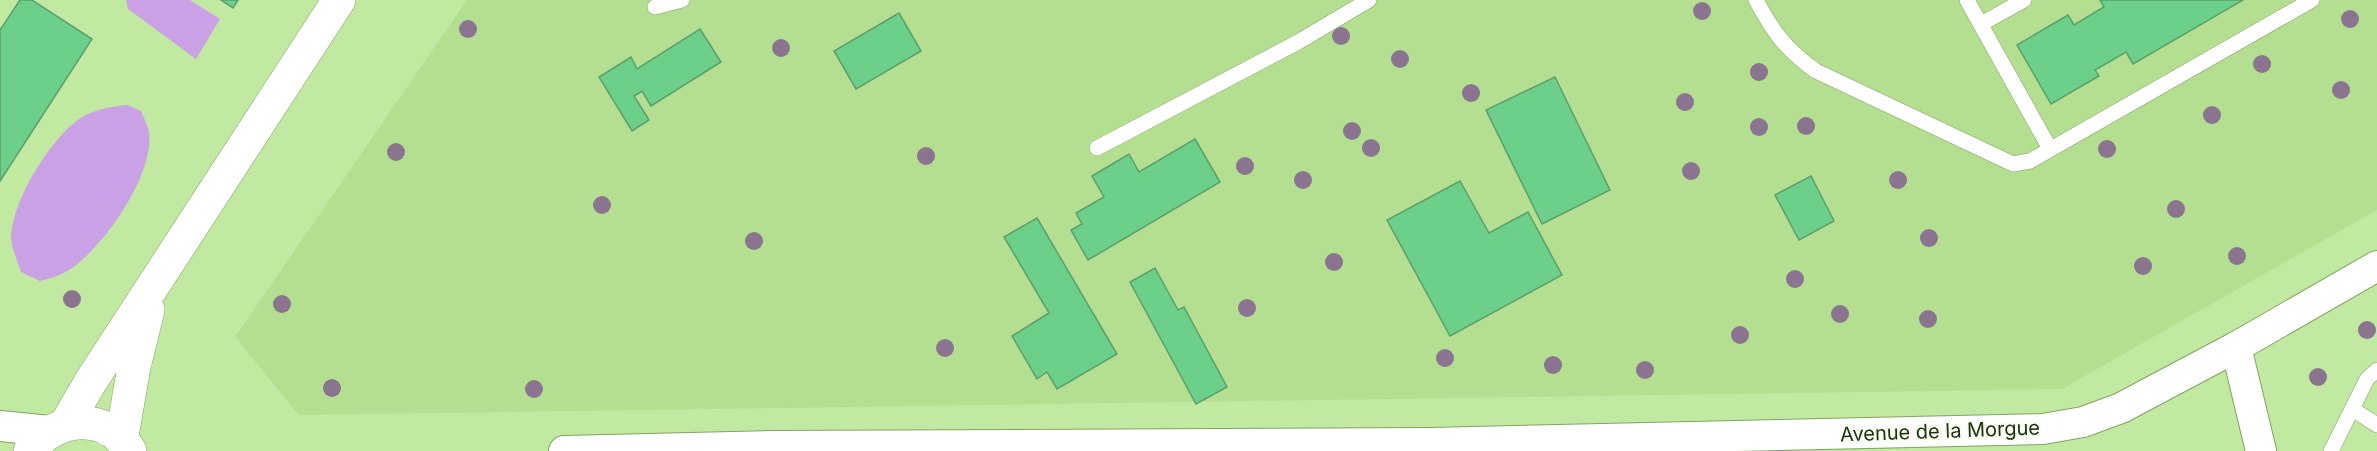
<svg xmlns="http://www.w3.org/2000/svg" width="2377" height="451" viewBox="0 0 2377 451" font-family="Inter,sans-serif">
  <rect width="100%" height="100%" fill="#c2e9a1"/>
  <path fill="#b4df90" d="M467,0H2377V210L2062,389L299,415L235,337Z"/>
  <g fill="#c9a1e4">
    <path d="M126,0H190L220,19L196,59L128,9Z"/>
    <path d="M127,105L141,111C144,118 148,126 149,133C155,175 99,256 62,274C55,277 47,279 40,281L21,272C18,262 11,247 11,237C13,200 47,145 75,122C90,110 108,107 127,105Z"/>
  </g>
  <g fill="#6dd08a" stroke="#5a9f6d" stroke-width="1.5">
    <path d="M20,0H32L92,39L0,181V30Z"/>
    <path d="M221,0H238L233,8Z"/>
    <path d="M2100,0H2243L2133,64L2126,52L2095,70L2099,76L2051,104L2017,45L2068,15L2074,25L2104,7Z"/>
    <path d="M899,13L921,51L856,89L834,51Z"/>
    <path d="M700,29L721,62L651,106L642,91L634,96L649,120L632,131L599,77L631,57L637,69Z"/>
    <path d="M1555,77L1610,190L1542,224L1486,110Z"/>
    <path d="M1195,139L1220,182L1088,260L1071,230L1082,224L1076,213L1104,197L1092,176L1129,154L1139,172Z"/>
    <path d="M1811,176L1834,221L1799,240L1775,195Z"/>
    <path d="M1460,181L1489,233L1528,212L1562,275L1450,336L1387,220Z"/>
    <path d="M1037,218L1117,354L1057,389L1047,372L1037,379L1012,336L1049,313L1004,237Z"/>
    <path d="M1155,268L1178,310L1184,307L1227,387L1196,404L1130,282Z"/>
  </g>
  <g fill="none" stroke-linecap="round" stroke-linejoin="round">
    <defs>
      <g id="lane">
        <path d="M1756,0C1773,32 1786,50 1816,71L2013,164L2030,161L2312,0"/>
        <path d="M1967,0L2050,149"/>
        <path d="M655,7L682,0"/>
        <path d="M1981,24L2024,0"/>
        <path d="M1097,148L1298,42L1369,0"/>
        <path d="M2352,409L2377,425"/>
        <path d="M2331,451L2367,379L2377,370"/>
      </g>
      <g id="street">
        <path d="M2236,347L2261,451"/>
        <path d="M0,426L50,431"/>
        <path d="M564,451L771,446L1430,443L2043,429L2083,422L2121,408L2236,347L2377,266"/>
      </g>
      <g id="secondary">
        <path d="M66,424L91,381L339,0"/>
        <path d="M122,436L134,367L148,310"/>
        <path d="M30,451C56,415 107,412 130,451"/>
      </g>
    </defs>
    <use href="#lane" stroke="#80a560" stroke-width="16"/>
    <use href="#street" stroke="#80a560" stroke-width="32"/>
    <use href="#secondary" stroke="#80a560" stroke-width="34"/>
    <use href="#lane" stroke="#fff" stroke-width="15"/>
    <use href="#street" stroke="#fff" stroke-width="30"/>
    <use href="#secondary" stroke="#fff" stroke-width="33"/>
  </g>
  <g fill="#8b748f">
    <circle cx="1702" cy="11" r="9"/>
    <circle cx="2350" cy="19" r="9"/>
    <circle cx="468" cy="29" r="9"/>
    <circle cx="1341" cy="36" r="9"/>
    <circle cx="781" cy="48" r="9"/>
    <circle cx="1400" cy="59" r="9"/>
    <circle cx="2262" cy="64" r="9"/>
    <circle cx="1759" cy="72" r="9"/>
    <circle cx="2341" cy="90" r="9"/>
    <circle cx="1471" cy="93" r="9"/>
    <circle cx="1685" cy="102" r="9"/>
    <circle cx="2212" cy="115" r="9"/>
    <circle cx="1806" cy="126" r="9"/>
    <circle cx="1759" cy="127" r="9"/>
    <circle cx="1352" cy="131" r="9"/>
    <circle cx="1371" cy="148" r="9"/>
    <circle cx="2107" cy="149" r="9"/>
    <circle cx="396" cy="152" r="9"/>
    <circle cx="926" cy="156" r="9"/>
    <circle cx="1245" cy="166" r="9"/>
    <circle cx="1691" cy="171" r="9"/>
    <circle cx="1303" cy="180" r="9"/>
    <circle cx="1898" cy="180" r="9"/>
    <circle cx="602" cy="205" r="9"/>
    <circle cx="2176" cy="209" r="9"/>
    <circle cx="1929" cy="238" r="9"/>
    <circle cx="754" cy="241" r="9"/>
    <circle cx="2237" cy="256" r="9"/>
    <circle cx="1334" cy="262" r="9"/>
    <circle cx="2143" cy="266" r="9"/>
    <circle cx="1795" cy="279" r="9"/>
    <circle cx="72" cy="299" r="9"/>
    <circle cx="282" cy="304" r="9"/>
    <circle cx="1247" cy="308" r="9"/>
    <circle cx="1840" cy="314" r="9"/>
    <circle cx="1928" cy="319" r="9"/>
    <circle cx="2367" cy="330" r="9"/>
    <circle cx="1740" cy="335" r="9"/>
    <circle cx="945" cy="348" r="9"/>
    <circle cx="1445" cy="358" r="9"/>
    <circle cx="1553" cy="365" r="9"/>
    <circle cx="1645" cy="370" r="9"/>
    <circle cx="2318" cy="377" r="9"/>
    <circle cx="332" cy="388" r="9"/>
    <circle cx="534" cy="389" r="9"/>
  </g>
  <g text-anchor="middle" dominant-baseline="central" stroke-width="5" stroke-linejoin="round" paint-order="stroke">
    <g font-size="20" fill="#213013" stroke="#f6fef0">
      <text transform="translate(1940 431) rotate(-2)">Avenue de la Morgue</text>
    </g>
  </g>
</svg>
